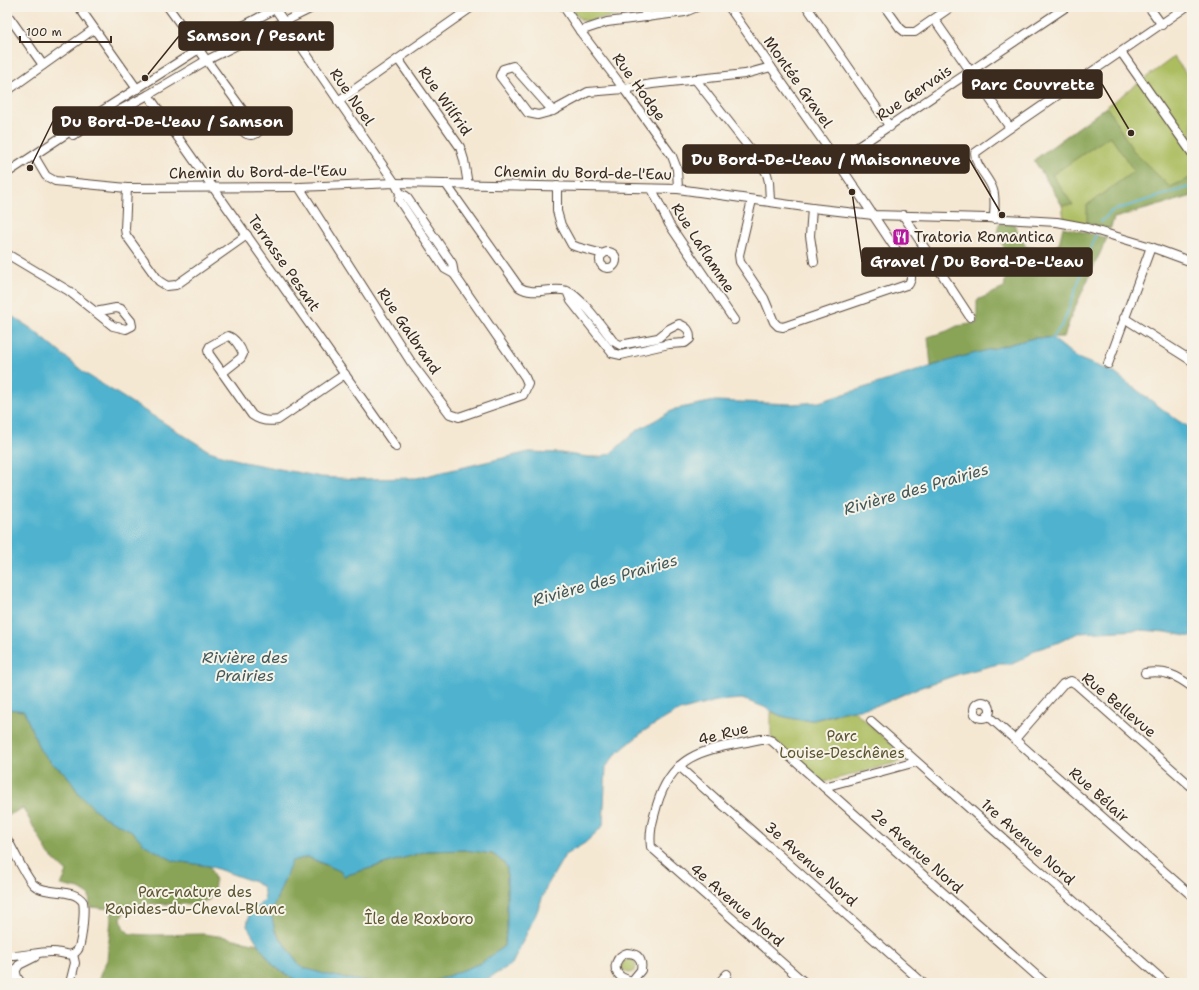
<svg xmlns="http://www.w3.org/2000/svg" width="1199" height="990" viewBox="0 0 1199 990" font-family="'Shantell Sans',sans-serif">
  <rect width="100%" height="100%" fill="#f7f3e8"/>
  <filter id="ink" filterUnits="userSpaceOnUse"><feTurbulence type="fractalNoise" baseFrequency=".025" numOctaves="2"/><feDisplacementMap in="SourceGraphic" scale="8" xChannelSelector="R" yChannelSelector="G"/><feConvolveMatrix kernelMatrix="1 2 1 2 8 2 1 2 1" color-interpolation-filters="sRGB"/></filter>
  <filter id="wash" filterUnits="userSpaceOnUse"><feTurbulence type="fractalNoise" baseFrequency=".012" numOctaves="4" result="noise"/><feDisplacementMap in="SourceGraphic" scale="16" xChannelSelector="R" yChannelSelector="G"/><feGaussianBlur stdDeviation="0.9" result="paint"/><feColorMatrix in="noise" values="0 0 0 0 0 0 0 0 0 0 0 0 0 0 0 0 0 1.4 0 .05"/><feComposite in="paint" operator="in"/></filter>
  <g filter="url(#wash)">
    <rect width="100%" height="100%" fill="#f5e8d3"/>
    <g fill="#acbd60" stroke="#74743f">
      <path d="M570,7H636L637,10L634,13L586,21L580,19Z"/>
      <path d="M1174,57L1192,82V196L1114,218L1110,229L1064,219L1062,205L1034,160Z"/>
      <circle cx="251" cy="125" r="10"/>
      <path d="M853,710L902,754L903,758L902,761L824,782L771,737V712C784,717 799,721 813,720C826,718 840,712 853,710Z"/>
      <circle cx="629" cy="966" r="7"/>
    </g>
    <g fill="#89a456" stroke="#62673a">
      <path d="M1107,107L1134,152L1170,187L1192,177V196L1114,218L1110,229L1087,222V205L1134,171L1110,136L1052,175L1073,205H1062L1034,160Z"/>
      <path d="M999,224H1014L1026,247L1049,249L1059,244L1063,227L1107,238L1072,314L1064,337L1034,338L961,357L931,366L928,337L947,331L957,326L977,323V300L1004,288L1009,258L997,233Z"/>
      <path d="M7,709L24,711L40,750L54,765L66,774L80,795L102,816L132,831L145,845L174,861L209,866C217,882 217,884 209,900L192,904H140L128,908L121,917L123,927L130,934L151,935L204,934L225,937L258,944L274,966L287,975L302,983H98L101,972L107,960L112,909L90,907L89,895L79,889L61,885L67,872L49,855L23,808L7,816Z"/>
      <path d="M464,850C481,852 499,852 507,868V928L504,946L483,962L433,982L373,983L327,975L301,967L275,930L271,913L291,861L307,857L340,871L344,876L427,851Z"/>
    </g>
    <path fill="#50b3cf" stroke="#466e76" d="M7,313L32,329L86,374L209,451L244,462L321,477L357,479L417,478L529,452L560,453L588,457H599L611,453L636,431L675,409L715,401L793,404L819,402L961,357L1034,338H1052L1077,358L1113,372L1177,420L1192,429V637L1166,632L1140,630L1078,633L1057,643L1035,650L1025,658L1012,664H998L959,674L913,690L880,705L838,713L814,720H800L781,716L764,707L742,699L716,701L676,712L644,731L615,755L606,767L603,826L585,843L565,855L547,886L536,914L512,964L481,983H404L433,982L483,962L504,946L507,928V868L504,863L493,854L464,850L427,851L344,876L340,871L308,857L292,861L271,913L275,931L301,967L328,975L373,983H302L287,975L274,966L258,944L247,926L249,915L265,899L263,887L252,881L209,866L174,861L145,845L132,831L102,816L80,795L66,774L54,765L40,750L24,711L7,709Z"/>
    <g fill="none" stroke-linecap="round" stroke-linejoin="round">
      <g stroke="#50b3cf" stroke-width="2">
        <path d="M1101,222L1112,211L1192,186"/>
        <path d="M1052,338L1063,324L1096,234"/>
      </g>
    </g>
  </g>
  <g filter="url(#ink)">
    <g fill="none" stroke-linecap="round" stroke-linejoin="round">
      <defs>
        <g id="minor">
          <path d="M79,7L137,89"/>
          <path d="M168,7L247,116"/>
          <path d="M274,7L395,183L400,193L406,196L452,263L454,274L525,377L528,384L523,395L459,417L450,414L411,362L299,187"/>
          <path d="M564,7L580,31L624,89L672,156L677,169L678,189"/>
          <path d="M642,7L648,17"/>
          <path d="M729,7L837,161L911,272V279L909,284L783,327L778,326L774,322L764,298L740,262L739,255L752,200"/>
          <path d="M807,7L890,127"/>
          <path d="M885,7L900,28L905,32H915L951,7"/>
          <path d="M1149,7L1162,25"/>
          <path d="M7,14L43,65"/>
          <path d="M934,19L1010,128"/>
          <path d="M580,31L607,22L685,12L697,7"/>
          <path d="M1121,52L1192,153"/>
          <path d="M398,59L460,147L464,160L468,185"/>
          <path d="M695,79L758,159L767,174L769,182L770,201"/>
          <path d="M7,91L94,29"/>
          <path d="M148,95L396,447"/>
          <path d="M338,101L472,7"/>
          <path d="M553,111L513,66L503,69L500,76L528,113L538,115L553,111L588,92L624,89L652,84L745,74L771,67"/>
          <circle cx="251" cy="125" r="10"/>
          <path d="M73,135L148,95L207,60L314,7"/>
          <path d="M34,156L46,176L55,181L127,188L299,187L395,183L678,189L812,208L873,215L987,218L1057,222L1084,227L1151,247L1192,262"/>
          <path d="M837,161L1066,7"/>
          <path d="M7,173L78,126L199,49L279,7"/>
          <path d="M446,184L519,287C534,297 551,286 567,291C581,296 603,328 613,341L620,345L658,338L669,329L679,324C687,327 690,330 690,339L685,343L669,344L621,355L612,353L571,301L567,291"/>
          <path d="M557,186V211L561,225L572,245L577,247L603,254"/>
          <path d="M127,188L125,229L126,235L159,281L167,286L176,285L247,235"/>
          <path d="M652,189L669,224L734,320"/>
          <path d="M400,193L399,200L445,269L454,274"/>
          <path d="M812,208L810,236L814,262"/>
          <path d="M903,215L970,317"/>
          <path d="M994,219C994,209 996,199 993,190C989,177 975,167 975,153L1010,128L1186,7"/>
          <circle cx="608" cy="260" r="8"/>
          <path d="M7,254L69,291L113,326L126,329L132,326L131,321L121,309L116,308L95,312"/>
          <path d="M1124,318L1192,361"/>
          <path d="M1108,364L1151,247"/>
          <path d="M222,373L241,358L243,354C241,348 235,338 228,336L210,346L208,350L209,354L252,415C260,421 268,422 278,420L345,374"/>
          <path d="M1145,673C1165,670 1176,675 1192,687"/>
          <circle cx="982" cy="710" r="8"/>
          <path d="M987,715L1192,896"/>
          <path d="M871,721L1166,983"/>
          <path d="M1015,739L1063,684L1071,681L1076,684L1192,787"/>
          <path d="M679,766L923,983"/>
          <path d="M824,787L916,762"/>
          <path d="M7,839C13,849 26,878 34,885C47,896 73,887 83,902C85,910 82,939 79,947C78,951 76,952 73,954"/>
          <path d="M627,953C638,953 643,960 641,970L632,981C628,980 624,979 620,976C611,968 617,956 627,953Z"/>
          <path d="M7,956C22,957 36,952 51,952C59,951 65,956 73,954"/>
          <path d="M15,969L17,977L21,983"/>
          <path d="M7,979L12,976L19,965L35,957"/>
          <path d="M70,983L75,963L73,954"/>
          <path d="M719,983L727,974"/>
          <path d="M805,983L651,847C649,831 653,820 657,805C674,748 711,750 761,739H767L772,741L1045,983"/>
        </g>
      </defs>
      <use href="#minor" stroke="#574639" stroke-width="10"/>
      <use href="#minor" stroke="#fff" stroke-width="8"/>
    </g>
  </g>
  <defs>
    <symbol id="restaurant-square" viewBox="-11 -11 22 22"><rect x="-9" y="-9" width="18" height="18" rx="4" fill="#b5179e" stroke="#f7f3e8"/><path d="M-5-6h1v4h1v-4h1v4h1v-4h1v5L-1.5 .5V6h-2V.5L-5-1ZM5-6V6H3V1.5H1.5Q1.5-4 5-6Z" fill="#fff"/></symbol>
  </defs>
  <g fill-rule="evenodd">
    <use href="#restaurant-square" x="891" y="227" width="20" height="20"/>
  </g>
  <g text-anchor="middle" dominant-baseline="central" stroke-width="4" stroke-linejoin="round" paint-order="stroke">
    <g font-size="15" fill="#3b2a1e" stroke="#f7f3e8">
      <text transform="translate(798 82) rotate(55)">Montée Gravel</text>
      <text transform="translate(639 87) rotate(54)">Rue Hodge</text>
      <text transform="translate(914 93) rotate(-34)">Rue Gervais</text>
      <text transform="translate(352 97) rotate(55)">Rue Noel</text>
      <text transform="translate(445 101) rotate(55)">Rue Wilfrid</text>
      <text transform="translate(258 172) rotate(-1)">Chemin du Bord-de-l'Eau</text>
      <text transform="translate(583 173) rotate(1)">Chemin du Bord-de-l'Eau</text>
      <text transform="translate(703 248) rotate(57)">Rue Laflamme</text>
      <text transform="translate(284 263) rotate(55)">Terrasse Pesant</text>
      <text transform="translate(409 331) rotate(56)">Rue Galbrand</text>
      <text transform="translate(1119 705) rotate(40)">Rue Bellevue</text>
      <text transform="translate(723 734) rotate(-14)">4e Rue</text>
      <text transform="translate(1099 795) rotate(42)">Rue Bélair</text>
      <text transform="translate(1028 842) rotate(42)">1re Avenue Nord</text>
      <text transform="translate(917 851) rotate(42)">2e Avenue Nord</text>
      <text transform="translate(811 864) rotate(42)">3e Avenue Nord</text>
      <text transform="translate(737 905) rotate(41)">4e Avenue Nord</text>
    </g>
    <g font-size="15" fill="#3b2a1e" stroke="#f7f3e8" text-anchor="start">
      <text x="914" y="237">Tratoria Romantica</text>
    </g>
    <g font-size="15" fill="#5d5632" stroke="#f7f3e8">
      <text x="842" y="736">Parc<tspan x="842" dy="17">Louise-Deschênes</tspan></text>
      <text x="195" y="892">Parc-nature des<tspan x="195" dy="17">Rapides-du-Cheval-Blanc</tspan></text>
      <text x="419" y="919">Île de Roxboro</text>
    </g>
    <g font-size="16" font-style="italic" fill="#425a5c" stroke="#f7f3e8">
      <text transform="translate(916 489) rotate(-16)">Rivière des Prairies</text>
      <text transform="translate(605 580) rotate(-16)">Rivière des Prairies</text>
      <text x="245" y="657">Rivière des<tspan x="245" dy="18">Prairies</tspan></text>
    </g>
  </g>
  <path fill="none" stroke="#3b2a1e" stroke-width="1.5" d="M145 78L179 36M1131 133L1102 84M30 168L53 121M1002 215L969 159M852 192L862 262"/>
  <g fill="#3b2a1e" stroke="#f7f3e8" stroke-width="1.5">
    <circle cx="145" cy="78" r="4"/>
    <circle cx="1131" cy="133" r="4"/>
    <circle cx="30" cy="168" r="4"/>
    <circle cx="1002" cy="215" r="4"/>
    <circle cx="852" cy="192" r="4"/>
  </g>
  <g fill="#3b2a1e" stroke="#3b2a1e" stroke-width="1.5">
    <rect x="179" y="22" width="154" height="28" rx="4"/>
    <rect x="963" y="70" width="139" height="28" rx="4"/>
    <rect x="53" y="107" width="239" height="28" rx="4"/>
    <rect x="683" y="145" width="286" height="28" rx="4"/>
    <rect x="862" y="248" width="230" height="28" rx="4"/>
  </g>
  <g font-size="16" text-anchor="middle" font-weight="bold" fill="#fff">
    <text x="256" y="41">Samson / Pesant</text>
    <text x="1033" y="90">Parc Couvrette</text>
    <text x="172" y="127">Du Bord-De-L'eau / Samson</text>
    <text x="826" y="165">Du Bord-De-L'eau / Maisonneuve</text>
    <text x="977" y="267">Gravel / Du Bord-De-L'eau</text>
  </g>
  <rect width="1199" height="990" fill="none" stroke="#f7f3e8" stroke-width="24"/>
  <path d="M20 36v6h91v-6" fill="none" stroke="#3b2a1e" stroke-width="2"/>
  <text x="26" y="36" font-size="12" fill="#3b2a1e" stroke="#f7f3e8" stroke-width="3" paint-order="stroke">100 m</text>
</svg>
